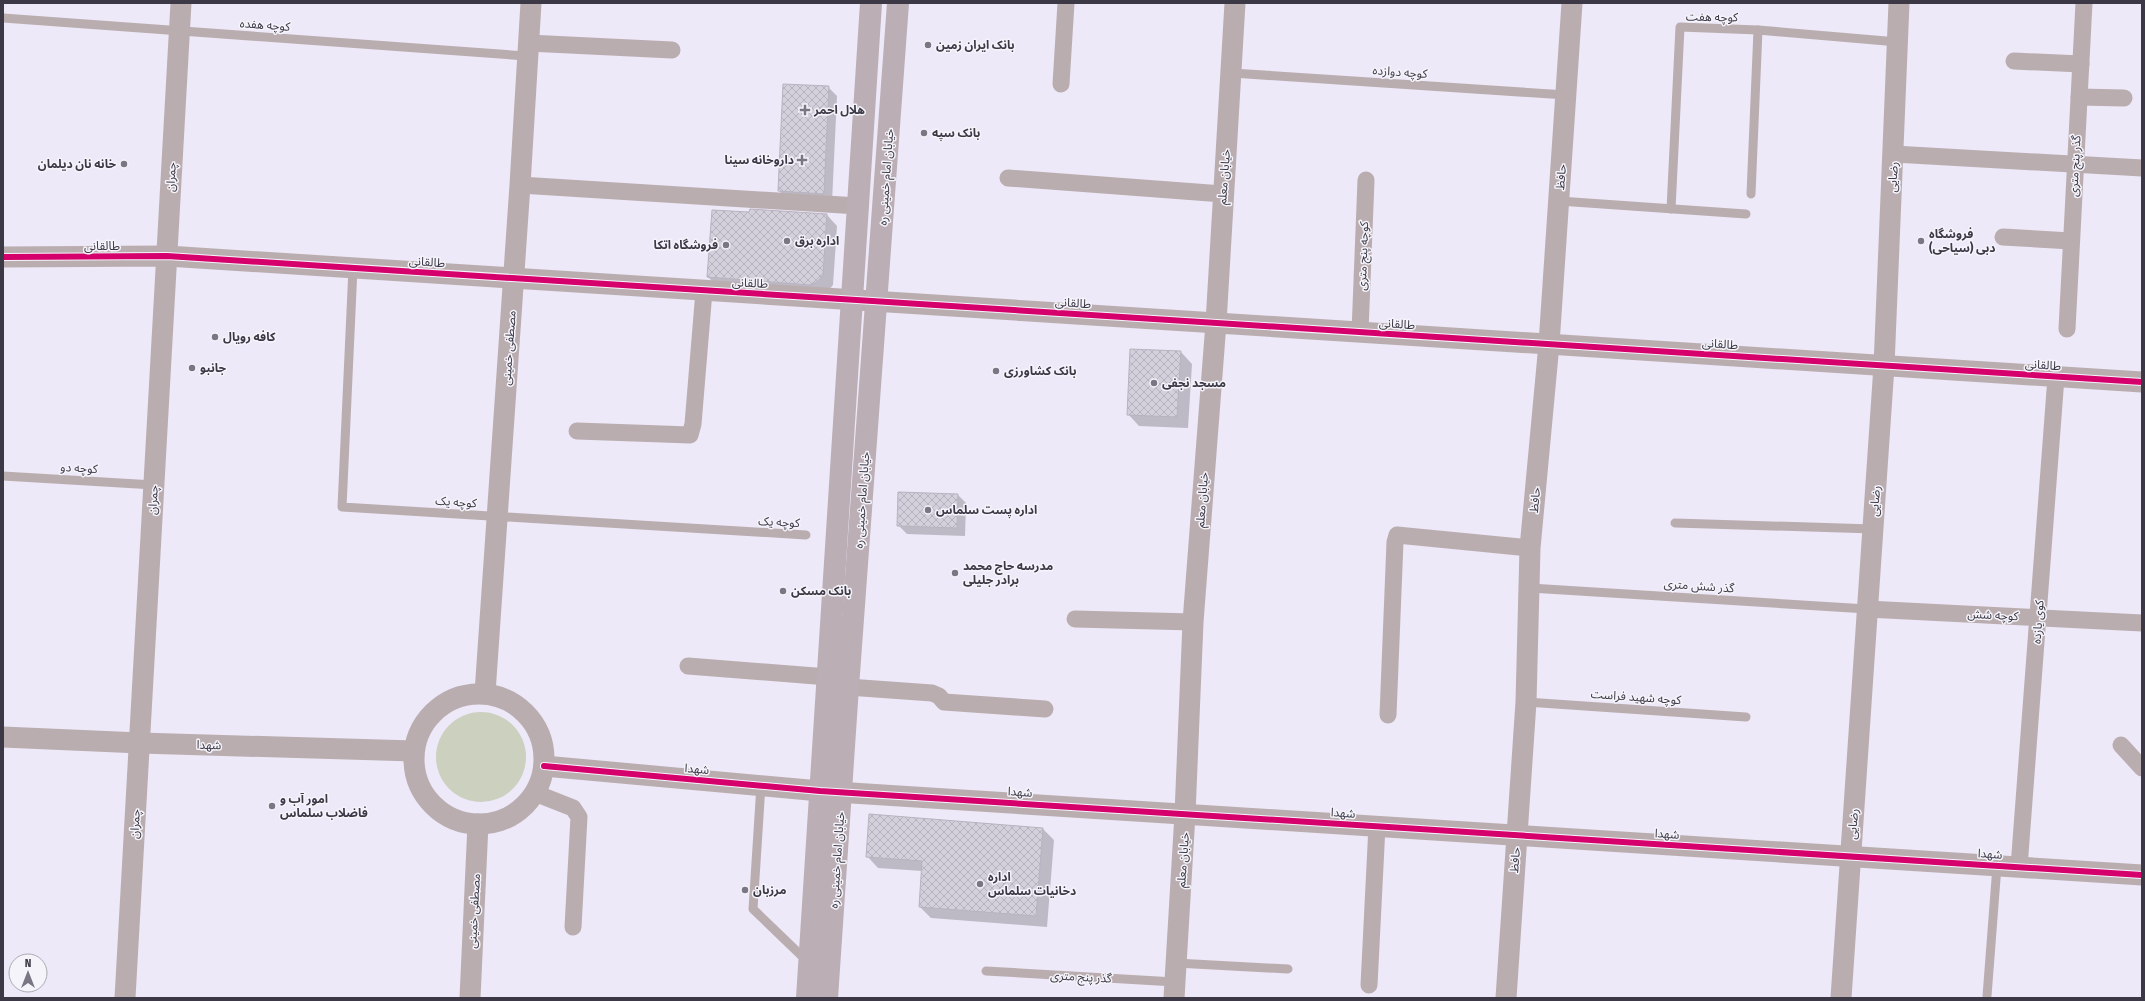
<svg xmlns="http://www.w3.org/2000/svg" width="2145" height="1001" viewBox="0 0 2145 1001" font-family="'Fira Sans Condensed','Noto Sans Arabic',sans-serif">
  <defs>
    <pattern id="building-cross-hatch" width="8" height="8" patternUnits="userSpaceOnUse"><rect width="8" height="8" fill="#d3d0dc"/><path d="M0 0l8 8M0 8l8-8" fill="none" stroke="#b6b3be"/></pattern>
  </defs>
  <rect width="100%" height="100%" fill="#ede9f8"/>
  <circle fill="#ccd0bf" cx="481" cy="757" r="45"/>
  <g fill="#0003">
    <path d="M828,87L837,96L832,202L788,199L779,191Z"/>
    <path d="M713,211L827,215L837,226L833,285L827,292L719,288L708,277Z"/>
    <path d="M1181,352L1192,364L1188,428L1139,426L1128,414Z"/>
    <path d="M958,495L966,503L965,536L907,534L898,525Z"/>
    <path d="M1043,829L1054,840L1047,927L931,918L920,907L922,871L878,868L867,856Z"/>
  </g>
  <g fill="url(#building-cross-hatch)" stroke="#b7b3bf">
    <path d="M783,84L829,86L824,194L778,191Z"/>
    <path d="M750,209L827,214L823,275L817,282L810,285L707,277L712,210L749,212Z"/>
    <path d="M1130,349L1181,351L1177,417L1127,415Z"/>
    <path d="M898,492L958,494L957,528L897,526Z"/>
    <path d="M869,814L1043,828L1036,916L919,907L922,861L866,857Z"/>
  </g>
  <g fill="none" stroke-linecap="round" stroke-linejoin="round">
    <g stroke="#baadb0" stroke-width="9">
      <path d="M3,18L526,56"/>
      <path d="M1232,73L1566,95"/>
      <path d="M1751,194L1758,30"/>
      <path d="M1559,201L1746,214"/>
      <path d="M1671,209L1680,27L1758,30L1898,42"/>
      <path d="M353,268L342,507L806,535"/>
      <path d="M3,476L154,485"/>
      <path d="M1675,523L1873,529"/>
      <path d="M1530,588L1867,609"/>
      <path d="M1526,702L1746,717"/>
      <path d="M761,785L753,909L807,961"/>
      <path d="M1176,963L1288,969"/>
      <path d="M986,971L1175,982"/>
      <path d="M1987,996L1997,866"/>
    </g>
    <g stroke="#baadb0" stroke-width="17">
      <path d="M528,43L672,50"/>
      <path d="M2014,61L2081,64"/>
      <path d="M1061,84L1066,3"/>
      <path d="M2079,97L2124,98"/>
      <path d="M1894,154L2142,168"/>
      <path d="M1008,178L1223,194"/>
      <path d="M520,185L858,206"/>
      <path d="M2003,237L2071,241"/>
      <path d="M2067,329L2084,3"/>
      <path d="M1360,332L1366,180"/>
      <path d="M577,431L690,435L693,424L704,291"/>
      <path d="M1867,609L2142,623"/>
      <path d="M1075,619L1193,622"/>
      <path d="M688,666L828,677"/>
      <path d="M848,687L932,693L939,696L944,702L1045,709"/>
      <path d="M1388,715L1395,542L1397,535L1530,548"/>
      <path d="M2121,745L2142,768"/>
      <path d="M535,793L573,808L579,817L573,927"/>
      <path d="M2019,867L2056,377"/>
      <path d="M1369,985L1377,826"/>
    </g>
    <g stroke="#baadb0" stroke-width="21">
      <path d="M3,257L167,256L2142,382"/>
      <path d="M485,693L520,185L531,3"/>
      <circle cx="479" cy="759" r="65"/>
      <path d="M3,737L140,743L414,751"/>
      <path d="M544,766L820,791L2142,875"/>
      <path d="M125,998L181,3"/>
      <path d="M470,998L478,824"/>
      <path d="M1174,998L1185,814L1193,622L1216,323L1235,3"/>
      <path d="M1506,998L1526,702L1530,548L1549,344L1572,3"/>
      <path d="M1841,998L1884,366L1899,3"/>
    </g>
    <g stroke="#bbaeb5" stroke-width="22">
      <path d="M807,998L871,3"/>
      <path d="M827,998L848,687L898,3"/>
    </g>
    <defs>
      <g id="cycleway">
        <path d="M3,257L167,256L2142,382"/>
        <path d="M544,766L820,791L2142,875"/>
      </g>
    </defs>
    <use href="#cycleway" stroke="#f5f4fa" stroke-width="8"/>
    <use href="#cycleway" stroke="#d6006c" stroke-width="6"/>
  </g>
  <g fill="#7a7684" stroke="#f5f4fa" stroke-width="1.5">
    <circle cx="928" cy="45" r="4"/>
    <path d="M803 104h4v4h4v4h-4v4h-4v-4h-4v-4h4z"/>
    <circle cx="924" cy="133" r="4"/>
    <path d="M800 154h4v4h4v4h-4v4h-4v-4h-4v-4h4z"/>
    <circle cx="124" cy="164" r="4"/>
    <circle cx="787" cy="241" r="4"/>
    <circle cx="1921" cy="241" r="4"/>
    <circle cx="726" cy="245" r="4"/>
    <circle cx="215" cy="337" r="4"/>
    <circle cx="192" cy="368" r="4"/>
    <circle cx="996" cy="371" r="4"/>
    <circle cx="1154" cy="383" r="4"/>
    <circle cx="928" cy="510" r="4"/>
    <circle cx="955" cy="573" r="4"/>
    <circle cx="783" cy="591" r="4"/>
    <circle cx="272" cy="806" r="4"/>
    <circle cx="980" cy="884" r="4"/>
    <circle cx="745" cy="890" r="4"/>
  </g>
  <g text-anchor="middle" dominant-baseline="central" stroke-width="3" stroke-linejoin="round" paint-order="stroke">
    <g font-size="12" fill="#3c3846" stroke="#f5f4fa">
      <text transform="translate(1712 17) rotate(1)">کوچه هفت</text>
      <text transform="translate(265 25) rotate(4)">کوچه هفده</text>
      <text transform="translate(1400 72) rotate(4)">کوچه دوازده</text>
      <text transform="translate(2075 166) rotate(-87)">گذر پنج متری</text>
      <text transform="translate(171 177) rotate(-87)">چمران</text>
      <text transform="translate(886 177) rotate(-86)">خیابان امام خمینی ره</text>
      <text transform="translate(1224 177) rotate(-86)">خیابان معلم</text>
      <text transform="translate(1561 177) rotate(-86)">حافظ</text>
      <text transform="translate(1893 177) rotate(-87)">رضایی</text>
      <text x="102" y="246">طالقانی</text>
      <text transform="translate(1363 256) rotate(-88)">کوچه پنج متری</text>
      <text transform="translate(427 262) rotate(4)">طالقانی</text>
      <text transform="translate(750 283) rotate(3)">طالقانی</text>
      <text transform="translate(1073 303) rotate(4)">طالقانی</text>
      <text transform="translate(1397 324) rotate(4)">طالقانی</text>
      <text transform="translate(1720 344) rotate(4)">طالقانی</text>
      <text transform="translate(509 348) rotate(-86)">مصطفی خمینی</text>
      <text transform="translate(2043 365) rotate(4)">طالقانی</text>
      <text transform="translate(79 468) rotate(3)">کوچه دو</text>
      <text transform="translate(153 500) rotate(-87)">چمران</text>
      <text transform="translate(862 500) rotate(-86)">خیابان امام خمینی ره</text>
      <text transform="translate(1202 500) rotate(-86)">خیابان معلم</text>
      <text transform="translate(1535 500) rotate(-85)">حافظ</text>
      <text transform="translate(1875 501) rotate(-86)">رضایی</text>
      <text transform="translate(456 502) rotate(4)">کوچه یک</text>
      <text transform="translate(779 522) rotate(3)">کوچه یک</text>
      <text transform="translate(1699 586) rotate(4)">گذر شش متری</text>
      <text transform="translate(1993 615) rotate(3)">کوچه شش</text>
      <text transform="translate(2038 622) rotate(-86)">کوی یازده</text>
      <text transform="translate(1636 697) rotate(4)">کوچه شهید فراست</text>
      <text transform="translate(209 745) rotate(2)">شهدا</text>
      <text transform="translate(697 769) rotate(5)">شهدا</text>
      <text transform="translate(1020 792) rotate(4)">شهدا</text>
      <text transform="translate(1343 813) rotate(4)">شهدا</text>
      <text transform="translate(135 824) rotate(-87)">چمران</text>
      <text transform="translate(1853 824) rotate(-86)">رضایی</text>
      <text transform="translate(1667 834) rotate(4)">شهدا</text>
      <text transform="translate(1990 854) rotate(4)">شهدا</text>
      <text transform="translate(837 860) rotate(-86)">خیابان امام خمینی ره</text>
      <text transform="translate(1183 860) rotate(-86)">خیابان معلم</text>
      <text transform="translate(1515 860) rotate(-86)">حافظ</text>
      <text transform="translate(474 911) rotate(-87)">مصطفی خمینی</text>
      <text transform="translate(1081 977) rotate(3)">گذر پنج متری</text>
    </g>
    <g font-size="12" font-weight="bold" fill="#3c3846" stroke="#f5f4fa" text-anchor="start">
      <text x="936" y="45">بانک ایران زمین</text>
      <text x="814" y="110">هلال احمر</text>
      <text x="932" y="133">بانک سپه</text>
      <text x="794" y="160" text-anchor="end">داروخانه سینا</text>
      <text x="116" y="164" text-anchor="end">خانه نان دیلمان</text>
      <text x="1929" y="234">فروشگاه<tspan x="1929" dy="14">دبی (سیاحی)</tspan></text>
      <text x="795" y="241">اداره برق</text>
      <text x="718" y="245" text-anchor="end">فروشگاه اتکا</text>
      <text x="223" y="337">کافه رویال</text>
      <text x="200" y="368">جانبو</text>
      <text x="1004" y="371">بانک کشاورزی</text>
      <text x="1162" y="383">مسجد نجفی</text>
      <text x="936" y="510">اداره پست سلماس</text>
      <text x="963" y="566">مدرسه حاج محمد<tspan x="963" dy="14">برادر جلیلی</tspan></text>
      <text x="791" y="591">بانک مسکن</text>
      <text x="280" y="799">امور آب و<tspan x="280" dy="14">فاضلاب سلماس</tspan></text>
      <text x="988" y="877">اداره<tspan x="988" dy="14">دخانیات سلماس</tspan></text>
      <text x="753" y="890">مرزبان</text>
    </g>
  </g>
  <rect width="2145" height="1001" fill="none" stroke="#3c3846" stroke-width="8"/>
  <g transform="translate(28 973)"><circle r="19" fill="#f5f4fa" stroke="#aba9b2"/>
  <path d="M0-3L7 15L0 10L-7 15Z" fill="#7a7684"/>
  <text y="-6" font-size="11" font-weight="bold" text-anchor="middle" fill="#3c3846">N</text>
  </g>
</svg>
